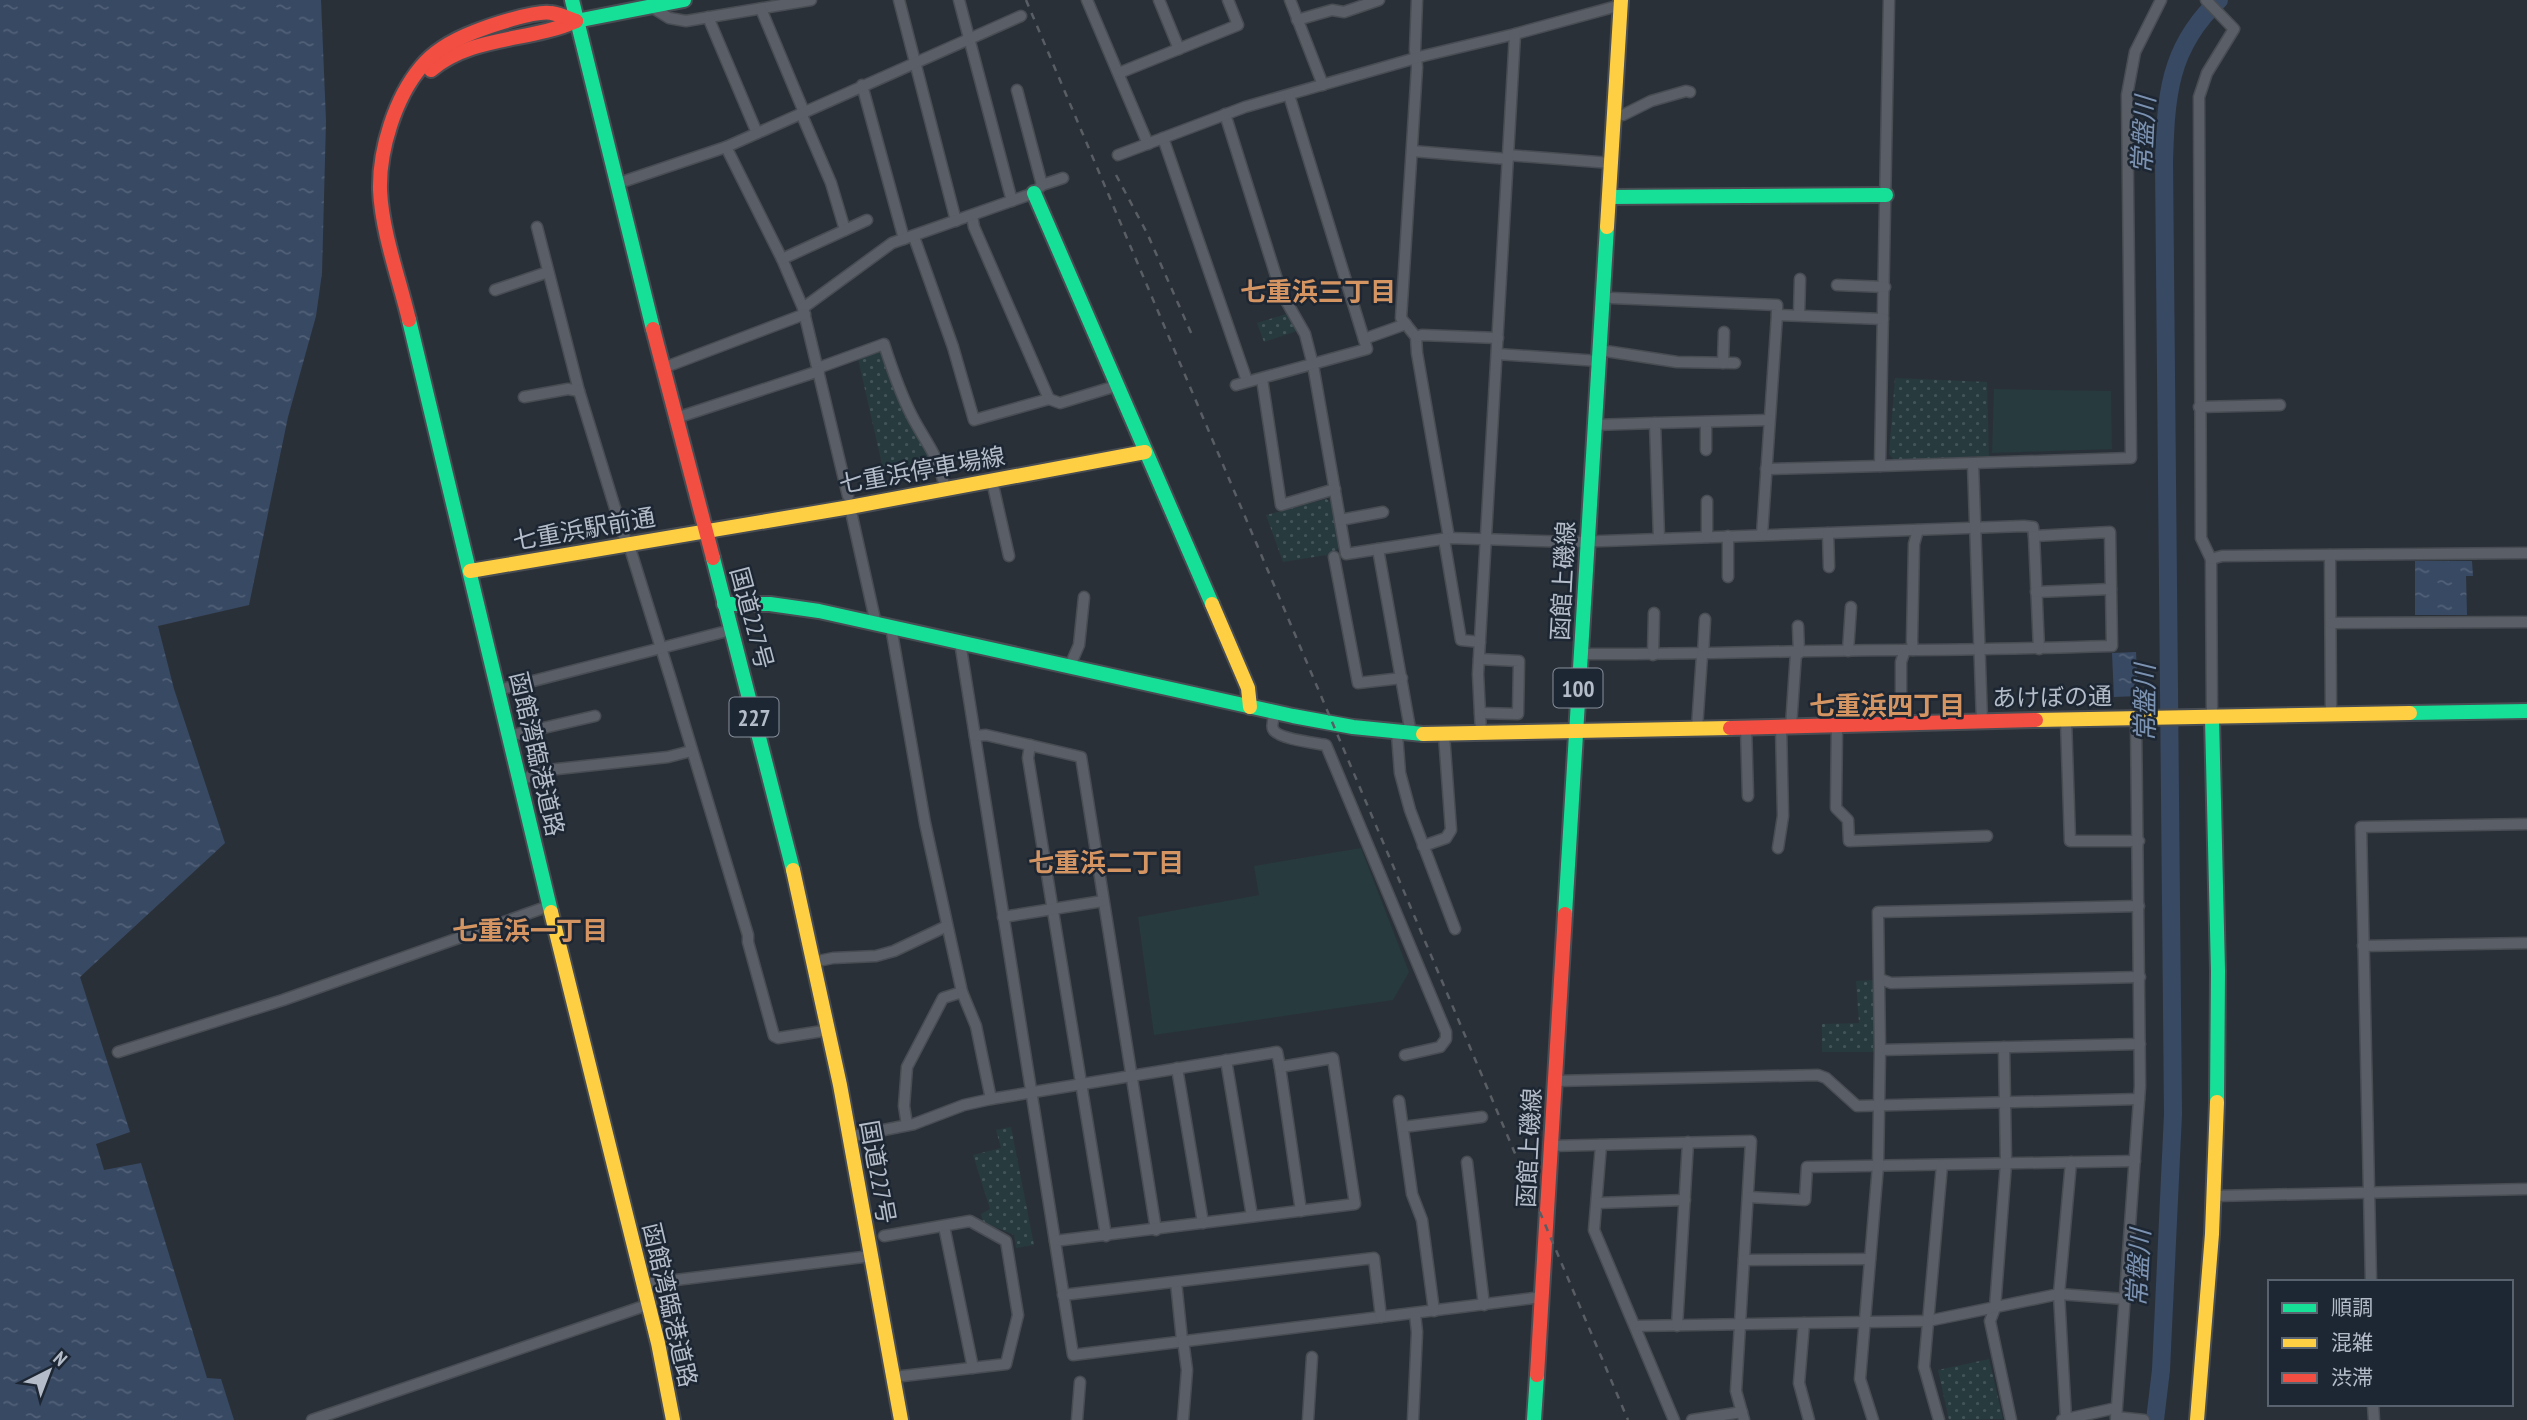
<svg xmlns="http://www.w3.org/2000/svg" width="2527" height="1420" viewBox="0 0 2527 1420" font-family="'PT Sans Narrow','Noto Sans JP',sans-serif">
  <defs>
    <pattern id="park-dots" width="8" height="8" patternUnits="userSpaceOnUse" patternTransform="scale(1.75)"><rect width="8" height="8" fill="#273a3e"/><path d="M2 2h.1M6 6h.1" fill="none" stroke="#445559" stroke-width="1.8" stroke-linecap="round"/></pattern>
    <pattern id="water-ripples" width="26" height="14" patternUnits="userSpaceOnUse" patternTransform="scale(1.75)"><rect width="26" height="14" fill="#384963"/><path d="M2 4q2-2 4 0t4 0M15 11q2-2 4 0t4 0" fill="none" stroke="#526178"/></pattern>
  </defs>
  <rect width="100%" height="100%" fill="#2a3038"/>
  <g fill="#273a3e">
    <path d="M1994,389L2111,391L2112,449L1992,453Z"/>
    <path d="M1361,848L1409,972L1393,1000L1154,1035L1138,917L1259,895L1254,866Z"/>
  </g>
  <g fill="url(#park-dots)">
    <path d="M1286,314L1297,331L1264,342L1257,323Z"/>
    <path d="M882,350L934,462L884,473L858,359Z"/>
    <path d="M1895,378L1987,382L1989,456L1894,460L1889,454Z"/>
    <path d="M1326,499L1332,503L1339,547L1333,554L1283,562L1266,515Z"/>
    <path d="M1874,980L1873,1052H1822V1024L1859,1023L1856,981Z"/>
    <path d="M1011,1127L1034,1245L1016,1248L1014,1235L983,1222L981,1214L990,1209L973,1155L1001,1148L996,1130Z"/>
    <path d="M1989,1359L2003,1419L1949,1420L1938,1370Z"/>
  </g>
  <g fill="url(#water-ripples)">
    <path d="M0,0H321L326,121L322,273L316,316L288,417L249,605L158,626L174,689L225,843L80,977L130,1132L96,1144L104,1170L141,1163L207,1378L221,1379L234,1420H0Z"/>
    <path d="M2415,561H2472L2473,576H2466L2467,615H2415Z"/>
    <path d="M2136,652L2138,696L2114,697L2112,653Z"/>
  </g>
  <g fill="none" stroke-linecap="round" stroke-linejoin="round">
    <path stroke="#384963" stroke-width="18" d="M2155,1420L2161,1370L2173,1114L2164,162C2166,97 2168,48 2219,0"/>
    <defs>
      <g id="street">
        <path d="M899,0L956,221"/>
        <path d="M959,0L1012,201"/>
        <path d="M1087,0L1148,144"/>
        <path d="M1159,0L1179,49"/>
        <path d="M1290,0L1323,85"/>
        <path d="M1417,0L1415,50L1417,67L1401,318L1416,337L1417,353L1449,538"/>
        <path d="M1889,0L1880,466L2131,458L2127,95L2135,52L2161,0"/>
        <path d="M2206,0L2234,29L2207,73L2199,97L2201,538L2211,559L2212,718"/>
        <path d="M653,8L669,18L686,21L811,0"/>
        <path d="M761,9L804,112"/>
        <path d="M708,17L757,133"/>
        <path d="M1297,20L1332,10L1344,12L1379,0"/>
        <path d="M1119,73L1238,25L1228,0"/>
        <path d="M862,85L904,239"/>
        <path d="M801,113L831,183L845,230"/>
        <path d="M1225,114L1281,292L1305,334L1313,365L1346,554L1449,538L1574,542L2024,526L2033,527L2034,536L2110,532L2112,646C2043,648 1974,650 1905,650C1797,650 1689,655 1581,654"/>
        <path d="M1623,115L1651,101L1686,91L1690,92"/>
        <path d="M1163,138L1247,381"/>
        <path d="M726,147L782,259L803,308L848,496"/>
        <path d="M1412,151L1508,159"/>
        <path d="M1118,155L1245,107L1423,56L1515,34L1621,5"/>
        <path d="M1508,155L1611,163"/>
        <path d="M616,184L726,147L1021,16"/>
        <path d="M1042,185L1063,178"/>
        <path d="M537,227L579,391L623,534L629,545L671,680L748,935V942L774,1036L778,1038L829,1030"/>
        <path d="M914,237L953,347L974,420L1049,399L974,227L972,216"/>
        <path d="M782,259L867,220"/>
        <path d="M1837,285L1885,287"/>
        <path d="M495,290L548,272"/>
        <path d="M1612,298L1777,305V315"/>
        <path d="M803,308L892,243L1034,193L1042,185L1017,90"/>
        <path d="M1799,315L1800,279"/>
        <path d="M1416,337L1422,335L1498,338"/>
        <path d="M1364,339L1406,324"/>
        <path d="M1599,350L1677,362L1735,363"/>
        <path d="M1497,354L1599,361"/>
        <path d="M1723,363L1724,332"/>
        <path d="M663,368L805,314"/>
        <path d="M818,368L884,344C892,369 900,393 912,416C923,438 938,455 943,480"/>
        <path d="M1262,379L1281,505L1335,489"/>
        <path d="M1236,385L1367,349L1289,95"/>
        <path d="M524,397L568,389L579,391"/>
        <path d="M1049,399L1060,403L1116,386"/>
        <path d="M2199,407L2280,405"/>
        <path d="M676,418L819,371"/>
        <path d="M1706,422V450"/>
        <path d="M1594,425L1655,423"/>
        <path d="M1973,464L1982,721"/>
        <path d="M1766,469L1880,466"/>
        <path d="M992,481L1009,556"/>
        <path d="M850,507L876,624"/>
        <path d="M1340,520L1383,512"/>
        <path d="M1828,533L1829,567"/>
        <path d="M1762,535L1777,315L1883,319"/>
        <path d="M1728,536V577"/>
        <path d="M2034,536L2039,649"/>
        <path d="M1707,537V501"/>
        <path d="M1659,538L1655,423L1769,420"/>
        <path d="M1444,539L1461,640L1480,642"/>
        <path d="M1378,549L1411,734"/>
        <path d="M2330,555L2331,716"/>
        <path d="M1334,557L1358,683L1402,678"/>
        <path d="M2211,559L2222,556L2527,553"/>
        <path d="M2036,592L2111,589"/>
        <path d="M2331,623L2527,622"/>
        <path d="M1798,626L1799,653"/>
        <path d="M891,627L925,823L962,992L943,998L907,1067L904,1106L907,1125"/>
        <path d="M960,642L1073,1355L1542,1297"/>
        <path d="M1913,650L1912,641L1914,544L1918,530"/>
        <path d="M1848,651L1851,607"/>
        <path d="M1653,655L1654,613"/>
        <path d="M1703,655L1705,619"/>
        <path d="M1479,659L1519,661L1518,714L1480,713"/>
        <path d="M1072,661L1079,645L1084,597"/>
        <path d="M498,690L731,630"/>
        <path d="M1275,713C1274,717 1271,725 1273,729C1277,739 1316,743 1326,745L1446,1032V1039L1440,1047L1405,1055"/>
        <path d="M2066,720L2070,841H2139"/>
        <path d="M1901,723V662L1905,650"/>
        <path d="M1837,725L1836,808L1848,820L1849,841L1987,836"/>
        <path d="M1791,726L1796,653"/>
        <path d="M1746,727L1748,796"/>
        <path d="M1697,728L1702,655"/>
        <path d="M1481,733L1478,674L1515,34"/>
        <path d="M1397,734L1400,773L1410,810L1455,929"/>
        <path d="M509,736L595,716"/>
        <path d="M975,736L986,735L1081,757L1156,1230"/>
        <path d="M1030,745L1028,758L1106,1236"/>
        <path d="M520,780L548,770L668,757L691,751"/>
        <path d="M1423,846L1446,838L1451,830L1444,735"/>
        <path d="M1778,848L1783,816L1781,726"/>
        <path d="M1003,917L1103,901"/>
        <path d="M2363,946L2527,943"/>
        <path d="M813,962L833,958L876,956L894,951L947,926"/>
        <path d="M1880,979L1891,983L2140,977"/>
        <path d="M962,992L976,1026L991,1099"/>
        <path d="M2004,1047L2006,1163L1995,1308L1990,1321L2011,1420"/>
        <path d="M1880,1050L2140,1044"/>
        <path d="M118,1052L283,1000L549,906"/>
        <path d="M1226,1060L1252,1216"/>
        <path d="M1280,1067L1301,1211"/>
        <path d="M1177,1068L1203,1223"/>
        <path d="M1555,1081L1818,1075L1826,1078L1857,1106L2139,1099"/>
        <path d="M1399,1101L1412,1194L1422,1220L1434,1311"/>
        <path d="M1403,1127L1482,1117"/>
        <path d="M848,1137L914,1124L964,1105L991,1099L1277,1052L1280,1067L1333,1058L1355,1204L1055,1241"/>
        <path d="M1601,1145L1594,1230L1674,1420"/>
        <path d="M1550,1146L1751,1141L1736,1391L1744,1420"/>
        <path d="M1467,1162L1484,1305"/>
        <path d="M2215,1196L2527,1189"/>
        <path d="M1748,1197L1805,1200L1807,1167L2135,1161"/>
        <path d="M1597,1203L1685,1200"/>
        <path d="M944,1226L973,1368"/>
        <path d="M884,1236L970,1221L1006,1241L1018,1315L1006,1364L894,1377"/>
        <path d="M1744,1260L1870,1259"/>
        <path d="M1176,1282L1182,1340"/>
        <path d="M2371,1282L2361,827L2527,824"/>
        <path d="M643,1284L871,1256"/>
        <path d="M1063,1295L1374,1258L1381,1317"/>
        <path d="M1804,1323L1799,1383L1809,1420"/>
        <path d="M1635,1326L1928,1321L2059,1294L2125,1299"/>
        <path d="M1677,1326L1688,1142"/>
        <path d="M1183,1340L1187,1370L1183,1420"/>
        <path d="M2373,1404L2374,1420"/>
        <path d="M2116,1417L2144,1420"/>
        <path d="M2066,1419L2059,1294L2071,1162"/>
        <path d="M312,1420L647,1305"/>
        <path d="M1077,1420L1080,1382"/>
        <path d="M1308,1420L1312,1357"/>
        <path d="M1413,1420L1417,1332L1415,1314"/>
        <path d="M1692,1420L1742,1412"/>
        <path d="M1873,1420L1860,1379L1878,1166L1880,1050L1878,912L2139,906"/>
        <path d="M1939,1420L1924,1367L1942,1165"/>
        <path d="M2062,1420L2116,1408"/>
        <path d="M2116,1420L2140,1086L2136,719"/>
      </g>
      <g id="fast">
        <path d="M572,0L653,329"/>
        <path d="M576,21L684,0"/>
        <path d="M1034,193L1212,604"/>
        <path d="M1609,197L1886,195"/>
        <path d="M409,320L551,912"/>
        <path d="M713,558L793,870"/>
        <path d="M724,604H770L819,611L1293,716L1353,727L1423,734"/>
        <path d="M2410,713L2527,711"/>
        <path d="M2212,718L2218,971L2217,1102"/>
        <path d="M1565,914L1607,227"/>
        <path d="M1534,1420L1537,1375"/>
      </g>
      <g id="slow">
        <path d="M1607,227L1621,0"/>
        <path d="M470,571L850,507L1145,452"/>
        <path d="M1212,604L1248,688L1250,707"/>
        <path d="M2036,720L2410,713"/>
        <path d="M1423,734L1730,728"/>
        <path d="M793,870L840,1085L901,1420"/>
        <path d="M551,912L658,1343L673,1420"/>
        <path d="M2197,1420L2212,1234L2217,1102"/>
      </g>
      <g id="jam">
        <path d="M431,70C473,35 529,42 576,21"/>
        <path d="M409,320C399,278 382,233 380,190C379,150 395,98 421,67C434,51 456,39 474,32C489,26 536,10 551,13C559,14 568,18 576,21"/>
        <path d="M653,329L713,558"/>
        <path d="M1730,728L2036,720"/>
        <path d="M1537,1375L1565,914"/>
      </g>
    </defs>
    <use href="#street" stroke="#484c53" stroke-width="13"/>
    <use href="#fast" stroke="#484c53" stroke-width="18"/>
    <use href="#slow" stroke="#484c53" stroke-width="18"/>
    <use href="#jam" stroke="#484c53" stroke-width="18"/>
    <use href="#street" stroke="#5a5e66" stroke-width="10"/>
    <use href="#fast" stroke="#16e098" stroke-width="14"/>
    <use href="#slow" stroke="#ffcf43" stroke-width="14"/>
    <use href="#jam" stroke="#f24e42" stroke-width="14"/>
    <g stroke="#595d64" stroke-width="2.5" stroke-dasharray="7 7" stroke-linecap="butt">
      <path d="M1026,0L1628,1420"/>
      <path d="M1116,175L1147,233L1192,335"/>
    </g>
  </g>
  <g text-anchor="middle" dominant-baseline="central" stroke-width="5" stroke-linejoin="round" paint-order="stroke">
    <g fill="#1d2633" stroke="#878f9c" stroke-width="2">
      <rect x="1553.5" y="668.5" width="49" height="39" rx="5"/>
      <rect x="729.5" y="697.5" width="49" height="39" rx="5"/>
    </g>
    <g font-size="23" font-weight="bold" fill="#b4bcc9">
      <text x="1578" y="688">100</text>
      <text x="754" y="717">227</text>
    </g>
    <g font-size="24" fill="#b4bcc9" stroke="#1d2633">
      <text transform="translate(922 470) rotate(-10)">七重浜停車場線</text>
      <text transform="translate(584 529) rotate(-10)">七重浜駅前通</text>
      <text transform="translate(1563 581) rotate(-87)">函館上磯線</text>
      <text transform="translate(752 618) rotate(75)">国道227号</text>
      <text transform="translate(2052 697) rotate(-1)">あけぼの通</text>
      <text transform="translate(537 754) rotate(77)">函館湾臨港道路</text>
      <text transform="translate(1529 1148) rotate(-87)">函館上磯線</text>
      <text transform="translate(878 1172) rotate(80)">国道227号</text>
      <text transform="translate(670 1305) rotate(77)">函館湾臨港道路</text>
    </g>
    <g font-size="26" font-style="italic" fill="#7c92b1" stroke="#1d2633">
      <text transform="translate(2143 135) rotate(-87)">常盤川</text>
      <text transform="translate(2144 703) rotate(-90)">常盤川</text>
      <text transform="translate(2138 1268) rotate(-87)">常盤川</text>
    </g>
    <g font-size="26" font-weight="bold" fill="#d59563" stroke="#1d2633">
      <text x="1318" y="291">七重浜三丁目</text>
      <text x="1887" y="705">七重浜四丁目</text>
      <text x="1106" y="862">七重浜二丁目</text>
      <text x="530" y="930">七重浜一丁目</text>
    </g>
  </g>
  <rect x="2268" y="1280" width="245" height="126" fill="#1d2633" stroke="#59626f" stroke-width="2"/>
  <rect x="2282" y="1303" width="35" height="10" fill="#16e098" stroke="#59626f" stroke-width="2"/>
  <text x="2331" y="1315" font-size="21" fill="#b4bcc9">順調</text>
  <rect x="2282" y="1338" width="35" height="10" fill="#ffcf43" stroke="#59626f" stroke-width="2"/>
  <text x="2331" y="1350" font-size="21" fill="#b4bcc9">混雑</text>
  <rect x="2282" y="1373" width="35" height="10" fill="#f24e42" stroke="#59626f" stroke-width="2"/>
  <text x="2331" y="1385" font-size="21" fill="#b4bcc9">渋滞</text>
  <g transform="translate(49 1371) rotate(42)" stroke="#1d2633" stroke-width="5" paint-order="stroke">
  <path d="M0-5L12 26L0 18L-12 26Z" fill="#b4bcc9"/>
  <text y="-10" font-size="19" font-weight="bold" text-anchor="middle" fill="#b4bcc9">N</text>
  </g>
</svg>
